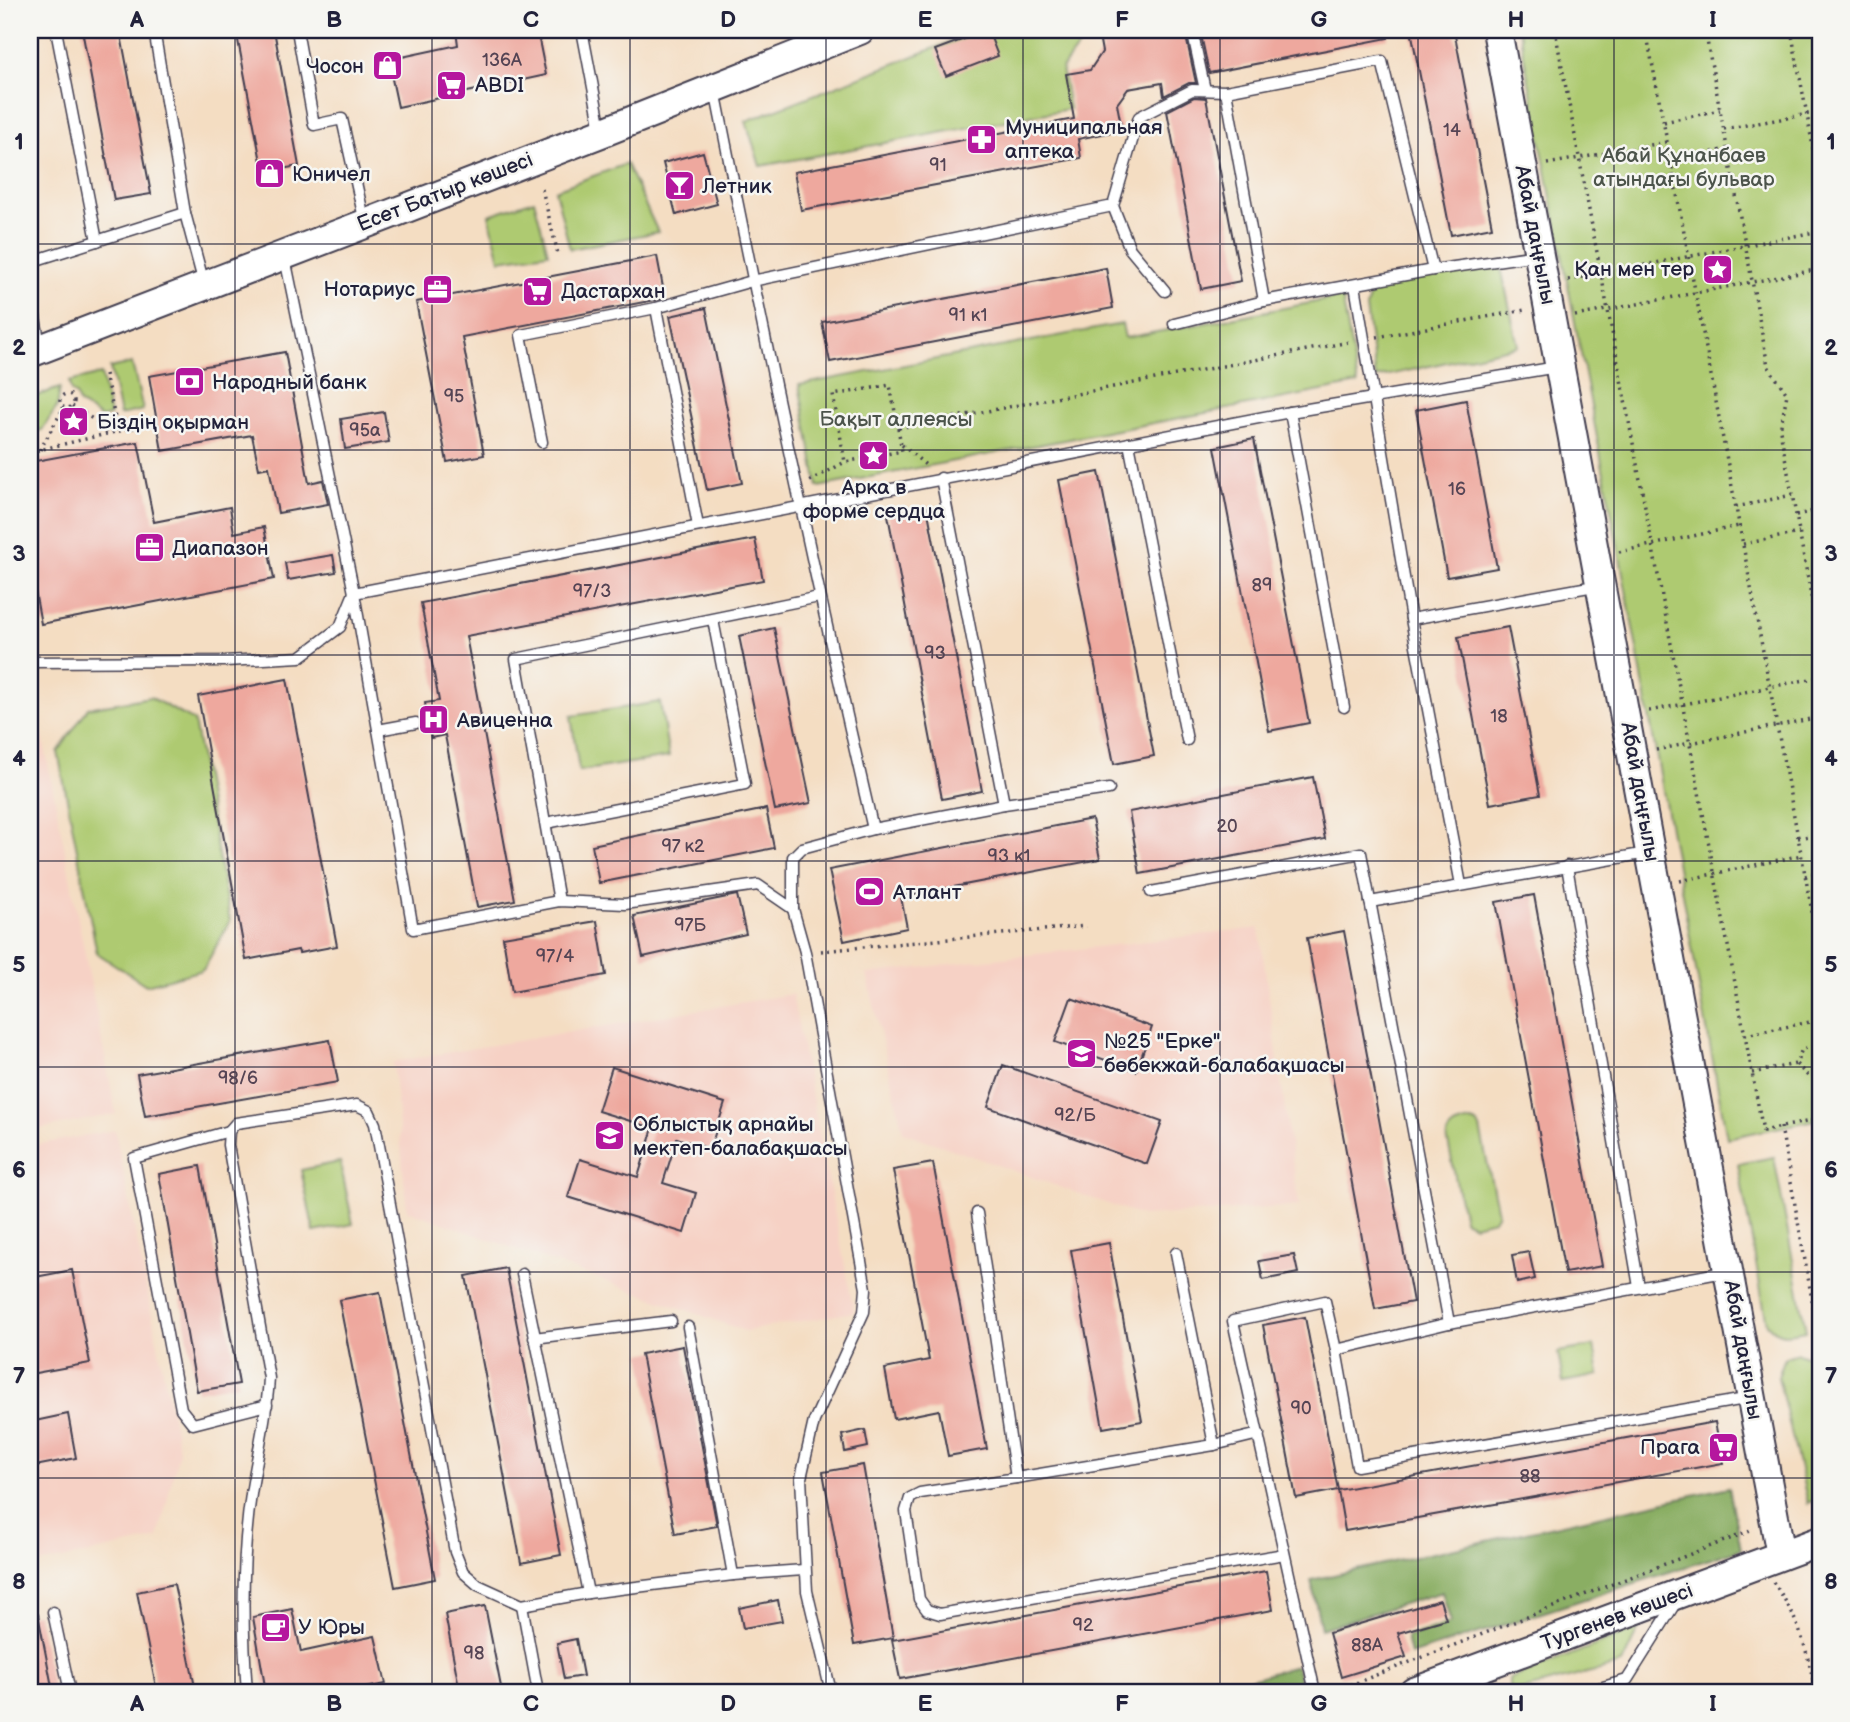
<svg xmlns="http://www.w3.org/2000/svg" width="1850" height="1722" viewBox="0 0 1850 1722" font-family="'Balsamiq Sans',sans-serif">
  <rect width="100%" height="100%" fill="#f6f6f2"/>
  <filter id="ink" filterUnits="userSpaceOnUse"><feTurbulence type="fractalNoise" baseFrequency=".0143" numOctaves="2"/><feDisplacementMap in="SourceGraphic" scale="14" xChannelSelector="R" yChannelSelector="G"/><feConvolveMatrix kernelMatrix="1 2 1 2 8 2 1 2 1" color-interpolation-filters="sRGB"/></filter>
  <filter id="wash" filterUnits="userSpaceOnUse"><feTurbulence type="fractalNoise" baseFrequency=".00686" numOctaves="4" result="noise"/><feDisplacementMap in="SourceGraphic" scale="28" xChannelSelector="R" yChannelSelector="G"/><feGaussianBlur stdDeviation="1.57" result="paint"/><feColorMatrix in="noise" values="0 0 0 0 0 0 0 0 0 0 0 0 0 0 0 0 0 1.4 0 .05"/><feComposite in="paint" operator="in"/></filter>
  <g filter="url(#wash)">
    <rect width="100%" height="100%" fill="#f4ddc2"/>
    <g fill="#f6d1c5">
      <path d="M37,707L116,1114L30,1131V709Z"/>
      <path d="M1259,928L1299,1206L1142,1216L903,1132L867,974Z"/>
      <path d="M792,994L854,1312L745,1331L407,1210L393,1062Z"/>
      <path d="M115,1130L179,1451L158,1538L30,1566V1146Z"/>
    </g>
    <g fill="#aeca71" stroke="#687656" stroke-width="2">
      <path d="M981,30H1091L1062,68L1069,109L760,166L746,121Z"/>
      <path d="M1519,30H1820V1119L1727,1138L1619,552Z"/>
      <path d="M626,164L658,232L570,249L555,190Z"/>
      <path d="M534,200L548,253L500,260L489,215Z"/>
      <path d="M1500,263L1518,346L1376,378L1366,308L1372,286Z"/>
      <path d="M1342,297L1358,384L818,487L799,385L1122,324L1125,338Z"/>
      <path d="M132,363L143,410L120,415L110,368Z"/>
      <path d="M101,374L110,416L101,418L79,403L76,395L71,391L69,382Z"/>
      <path d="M60,388L57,407L42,430L34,432L30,412V398Z"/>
      <path d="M150,697L194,721L230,921L203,970L146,985L97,953L58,752L88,708Z"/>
      <path d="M660,702L669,757L579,771L571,716Z"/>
      <path d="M1471,1121L1477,1123L1480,1128L1498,1213L1494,1220L1474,1225L1464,1220L1447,1137C1449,1124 1460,1124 1471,1121Z"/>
      <path d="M1774,1157L1806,1331C1789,1334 1780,1338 1767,1324L1738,1164Z"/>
      <path d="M340,1162L353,1224L314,1232L301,1170Z"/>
      <path d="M1594,1346L1599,1375L1563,1382L1558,1352Z"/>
      <path d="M1798,1353C1804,1355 1808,1356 1812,1361C1826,1384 1820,1469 1820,1498L1808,1503L1778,1377L1785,1357Z"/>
      <path d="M1639,1628L1622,1664L1515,1692L1509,1688V1679Z"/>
    </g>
    <g fill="#8aae63" stroke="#56684f" stroke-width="2">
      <path d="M1729,1487L1741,1549L1410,1655L1406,1637L1451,1623L1442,1592L1321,1629L1311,1580Z"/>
      <path d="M1296,1666L1303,1692H1205Z"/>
    </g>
    <g id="blocks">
      <g fill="#eea89e">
        <path d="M82,30H120L151,194L114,200Z"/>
        <path d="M236,30H274L299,166L263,172Z"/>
        <path d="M456,30H537L546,75L398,107L388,60L458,45Z"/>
        <path d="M988,30L998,56L946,76L935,50Z"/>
        <path d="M1098,30H1167L1168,36L1185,32L1196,83H1189L1164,96L1162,83L1128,89L1117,104L1122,130L1078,139L1081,158L801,210L794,172L1074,119L1066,74L1090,70L1102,52Z"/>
        <path d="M1200,30H1387L1388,38L1209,73Z"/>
        <path d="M1411,30H1454L1492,227L1451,235Z"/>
        <path d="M1194,97L1206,98L1241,281L1201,289L1167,111Z"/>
        <path d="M703,152L717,204L676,215L663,163Z"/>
        <path d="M657,256L665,298L462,337L484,455L447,462L416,302Z"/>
        <path d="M1106,268L1113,308L830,362L822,322Z"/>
        <path d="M706,308L742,483L707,490L670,316Z"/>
        <path d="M285,352L309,483L323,480L328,504L278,513L269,467L259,469L252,435L162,451L149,376Z"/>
        <path d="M1466,400L1497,568L1447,577L1416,410Z"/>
        <path d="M384,412L389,442L345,449L341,419Z"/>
        <path d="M1254,439L1309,723L1269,731L1215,447Z"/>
        <path d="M138,442L154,522L230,507L234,533L264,527L274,579L41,624L30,564V462Z"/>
        <path d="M1099,472L1154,756L1114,764L1059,480Z"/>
        <path d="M927,507L982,791L942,799L888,515Z"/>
        <path d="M755,539L763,580L466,636L515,900L477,907L445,735L431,738L425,703L439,701L421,603Z"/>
        <path d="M333,555L336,572L288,580L285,563Z"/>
        <path d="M1508,627L1540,795L1490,804L1458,637Z"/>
        <path d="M774,628L811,803L775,810L739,636Z"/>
        <path d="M287,679L337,946L299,953L298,950L246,960L198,696Z"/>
        <path d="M1313,777L1325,839L1140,874L1129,812Z"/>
        <path d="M766,809L774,848L599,883L592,845Z"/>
        <path d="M1092,819L1100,859L901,897L907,928L844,941L829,870Z"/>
        <path d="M737,895L746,934L643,957L634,916Z"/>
        <path d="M1534,895L1602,1266L1565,1273L1496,902Z"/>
        <path d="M597,921L606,975L512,992L503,937Z"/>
        <path d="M1344,931L1413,1302L1375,1309L1307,938Z"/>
        <path d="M1071,998L1152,1027L1136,1071L1055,1042Z"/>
        <path d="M330,1040L338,1082L145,1116L137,1074Z"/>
        <path d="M1003,1065L1162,1122L1147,1164L988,1107Z"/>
        <path d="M612,1067L725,1103L710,1149L677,1138L663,1183L696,1193L684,1233L568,1197L580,1159L638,1177L653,1128L598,1111Z"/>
        <path d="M933,1163L987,1449L948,1456L939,1410L894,1419L885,1369L929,1360L893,1170Z"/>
        <path d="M200,1166L239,1384L197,1391L159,1174Z"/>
        <path d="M1109,1243L1142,1421L1103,1428L1071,1250Z"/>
        <path d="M1529,1252L1535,1279L1517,1283L1512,1255Z"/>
        <path d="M1294,1255L1298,1273L1263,1280L1259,1261Z"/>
        <path d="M506,1268L561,1555L521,1563L466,1276Z"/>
        <path d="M72,1270L90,1363L30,1374V1278Z"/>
        <path d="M380,1292L435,1579L395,1587L339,1300Z"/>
        <path d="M1305,1317L1338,1490L1296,1498L1263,1325Z"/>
        <path d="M683,1346L717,1526L675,1534L641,1354Z"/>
        <path d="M68,1414L76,1458L30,1467V1422Z"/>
        <path d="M1715,1422L1723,1463L1345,1531L1338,1490Z"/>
        <path d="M865,1430L868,1447L845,1452L842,1435Z"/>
        <path d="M863,1465L893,1638L854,1645L823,1472Z"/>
        <path d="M1266,1571L1273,1610L900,1679L892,1640Z"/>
        <path d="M174,1584L196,1692H157L137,1592Z"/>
        <path d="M778,1600L782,1621L743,1628L739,1608Z"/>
        <path d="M1440,1600L1446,1619L1398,1633L1406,1657L1341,1677L1329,1633Z"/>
        <path d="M485,1606L502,1692H460L445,1614Z"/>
        <path d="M292,1609L301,1652L375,1636L386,1684L345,1692H266L253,1617Z"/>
        <path d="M38,1614L53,1692H30V1615Z"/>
        <path d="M576,1639L583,1676L564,1679L557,1643Z"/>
      </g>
    </g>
  </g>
  <g filter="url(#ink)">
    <use href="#blocks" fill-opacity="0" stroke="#423e4f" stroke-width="2"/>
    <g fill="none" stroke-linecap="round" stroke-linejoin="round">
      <defs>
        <g id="lane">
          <path d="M56,30L97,241"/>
          <path d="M154,30L185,213L204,284"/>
          <path d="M297,30L314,125L342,119L365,223"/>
          <path d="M582,30L601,129"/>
          <path d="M1192,30L1205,90"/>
          <path d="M715,90C764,338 816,584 873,829"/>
          <path d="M1226,91L1264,301"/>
          <path d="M285,258L354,593L413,929L559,901L625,904L758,885L793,909"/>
          <path d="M30,262L185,213"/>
          <path d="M1355,285L1411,619L1461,885"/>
          <path d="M30,288L40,346"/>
          <path d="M1165,291L1130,249L1113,206L1139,117L1192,90L1226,91L1382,61L1433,270"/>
          <path d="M656,308L698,526"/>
          <path d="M1174,324L1264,301L1433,270L1537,255"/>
          <path d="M1290,412L1344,707"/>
          <path d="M542,442L521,335L656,308L752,281L1113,206"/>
          <path d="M1129,443L1187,740"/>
          <path d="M941,478L1004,804"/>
          <path d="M1411,619L1600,585"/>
          <path d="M30,662L225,661L300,657L340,627L354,593L1290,412L1557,367"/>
          <path d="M378,730L416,723"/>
          <path d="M546,823L745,784L713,620"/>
          <path d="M1567,866L1639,1287"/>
          <path d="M1151,892L1361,853L1449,1323"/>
          <path d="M559,901L516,659L819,597"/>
          <path d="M1370,902L1647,853"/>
          <path d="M229,1131L134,1158L181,1409L193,1424L267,1405"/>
          <path d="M977,1213L1016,1478L1214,1445L1259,1434"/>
          <path d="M1176,1253L1214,1445"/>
          <path d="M522,1274L588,1593L733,1575L804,1570"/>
          <path d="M688,1327L733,1575"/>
          <path d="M534,1338L671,1321"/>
          <path d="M1336,1350L1357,1466L1751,1398"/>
          <path d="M1016,1478L920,1493L910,1498L906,1511L919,1599L927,1610L940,1614L1284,1554"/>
          <path d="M53,1612L70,1692"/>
          <path d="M1462,1680L1487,1692"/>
          <path d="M247,1692C242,1626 241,1561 251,1494C257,1455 267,1417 269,1378L228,1145L229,1131L236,1123L357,1105L369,1111L375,1124L455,1552L463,1572L478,1585L522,1605"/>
          <path d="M538,1692L522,1605L588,1593"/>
          <path d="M831,1692L807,1591L801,1478L814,1421L864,1312L866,1289L805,952L793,909V857L802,848L873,829L1004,804L1109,789"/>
          <path d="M1315,1692L1233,1321L1325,1301L1336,1350L1449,1323L1724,1272"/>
          <path d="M1586,1692L1627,1680L1676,1602"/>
        </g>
        <g id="secondary">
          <path d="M1497,30L1781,1555"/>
          <path d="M30,353L601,133L860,30"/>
          <path d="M1414,1692L1820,1541"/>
        </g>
      </defs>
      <use href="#lane" stroke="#423e4f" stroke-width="13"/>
      <use href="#secondary" stroke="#423e4f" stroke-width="32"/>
      <g stroke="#423e4f" stroke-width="3.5" stroke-dasharray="2 5" stroke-linecap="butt">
        <path d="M1555,30L1763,1131L1820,1119"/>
        <path d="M1646,30L1820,954"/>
        <path d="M1705,30L1768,366L1787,394L1780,430L1820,643"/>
        <path d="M1791,30L1820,184"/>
        <path d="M1664,122L1720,110"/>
        <path d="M1724,129L1820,112"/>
        <path d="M1671,161L1727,149"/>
        <path d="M1547,164L1667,142"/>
        <path d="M542,189L558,254"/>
        <path d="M1568,280L1820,231"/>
        <path d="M1575,316L1820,269"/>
        <path d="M1377,337L1525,310"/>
        <path d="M105,374L118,431"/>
        <circle cx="67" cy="401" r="7"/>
        <path d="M72,406L112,431"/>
        <path d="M898,428L902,451L845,462L833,395L890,385L898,428L1349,342"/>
        <path d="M30,433L34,451"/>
        <path d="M902,445L928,467"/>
        <path d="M40,450L64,407"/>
        <path d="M30,452L145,425"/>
        <path d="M810,481L845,462"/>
        <path d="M1736,507L1792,495"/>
        <path d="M1796,515L1820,510"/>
        <path d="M1743,544L1799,533"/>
        <path d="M1619,552L1739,526"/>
        <path d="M1649,711L1820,677"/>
        <path d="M1656,750L1820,717"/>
        <path d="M1798,838L1820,834"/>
        <path d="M1805,876L1820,872"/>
        <path d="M1680,881L1802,855"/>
        <path d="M821,951L1086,926"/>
        <path d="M1745,1035L1820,1020"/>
        <path d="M1820,1045L1802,1049L1796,1064L1807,1075L1820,1072"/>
        <path d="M1752,1073L1796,1064"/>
        <path d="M1781,1127L1820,1344"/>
        <path d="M1773,1582C1798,1616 1808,1651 1815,1692"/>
        <path d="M1329,1689L1353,1684L1753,1530"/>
      </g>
      <use href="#lane" stroke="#fff" stroke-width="10"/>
      <use href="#secondary" stroke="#fff" stroke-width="28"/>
    </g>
  </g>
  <path fill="none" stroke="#22223b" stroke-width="2" stroke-opacity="0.55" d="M235,30V1692M432,30V1692M630,30V1692M826,30V1692M1023,30V1692M1220,30V1692M1418,30V1692M1614,30V1692M30,244H1820M30,450H1820M30,655H1820M30,861H1820M30,1067H1820M30,1272H1820M30,1478H1820"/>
  <defs>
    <symbol id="shop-square" viewBox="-11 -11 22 22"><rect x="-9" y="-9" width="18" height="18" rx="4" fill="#b5179e" stroke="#f6f6f2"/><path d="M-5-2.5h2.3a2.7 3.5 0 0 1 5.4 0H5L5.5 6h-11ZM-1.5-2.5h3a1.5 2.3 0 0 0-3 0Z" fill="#fff"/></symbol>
    <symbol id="supermarket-square" viewBox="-11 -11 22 22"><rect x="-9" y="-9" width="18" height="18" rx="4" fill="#b5179e" stroke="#f6f6f2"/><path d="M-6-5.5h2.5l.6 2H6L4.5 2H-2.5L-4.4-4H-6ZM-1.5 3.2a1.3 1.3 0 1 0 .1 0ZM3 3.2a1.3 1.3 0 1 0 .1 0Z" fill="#fff"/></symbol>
    <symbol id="pharmacy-square" viewBox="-11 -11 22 22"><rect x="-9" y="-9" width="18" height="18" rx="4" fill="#b5179e" stroke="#f6f6f2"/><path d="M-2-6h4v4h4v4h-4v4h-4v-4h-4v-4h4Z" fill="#fff"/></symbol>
    <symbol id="bar-square" viewBox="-11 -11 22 22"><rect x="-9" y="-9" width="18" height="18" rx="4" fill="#b5179e" stroke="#f6f6f2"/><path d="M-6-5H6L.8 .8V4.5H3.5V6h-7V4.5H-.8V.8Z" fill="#fff"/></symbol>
    <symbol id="sight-square" viewBox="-11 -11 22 22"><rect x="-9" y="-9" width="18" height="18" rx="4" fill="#b5179e" stroke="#f6f6f2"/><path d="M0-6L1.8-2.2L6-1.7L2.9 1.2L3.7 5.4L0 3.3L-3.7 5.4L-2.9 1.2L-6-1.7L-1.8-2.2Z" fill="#fff"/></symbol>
    <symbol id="office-square" viewBox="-11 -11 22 22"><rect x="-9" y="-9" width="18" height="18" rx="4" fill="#b5179e" stroke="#f6f6f2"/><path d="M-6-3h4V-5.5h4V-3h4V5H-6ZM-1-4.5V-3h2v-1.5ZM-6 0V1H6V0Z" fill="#fff"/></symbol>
    <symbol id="bank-square" viewBox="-11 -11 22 22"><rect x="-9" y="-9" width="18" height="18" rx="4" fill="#b5179e" stroke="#f6f6f2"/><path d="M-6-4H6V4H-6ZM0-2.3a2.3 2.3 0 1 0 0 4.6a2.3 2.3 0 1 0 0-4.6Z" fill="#fff"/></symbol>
    <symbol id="hospital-square" viewBox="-11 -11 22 22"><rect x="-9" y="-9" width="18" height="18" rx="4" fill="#b5179e" stroke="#f6f6f2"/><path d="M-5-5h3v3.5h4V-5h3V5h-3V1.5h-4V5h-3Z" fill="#fff"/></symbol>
    <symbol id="stadium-square" viewBox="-11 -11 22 22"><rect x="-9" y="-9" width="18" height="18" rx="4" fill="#b5179e" stroke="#f6f6f2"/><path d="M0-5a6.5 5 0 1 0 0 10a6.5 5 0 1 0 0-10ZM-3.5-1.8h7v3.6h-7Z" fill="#fff"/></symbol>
    <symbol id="school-square" viewBox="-11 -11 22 22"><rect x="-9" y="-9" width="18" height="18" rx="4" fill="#b5179e" stroke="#f6f6f2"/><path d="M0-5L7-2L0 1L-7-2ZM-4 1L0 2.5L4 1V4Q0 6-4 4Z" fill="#fff"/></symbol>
    <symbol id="cafe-square" viewBox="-11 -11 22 22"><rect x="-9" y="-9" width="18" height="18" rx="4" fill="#b5179e" stroke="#f6f6f2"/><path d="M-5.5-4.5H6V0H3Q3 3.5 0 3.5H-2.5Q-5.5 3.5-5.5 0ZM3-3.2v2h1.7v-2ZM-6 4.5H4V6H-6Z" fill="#fff"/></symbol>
  </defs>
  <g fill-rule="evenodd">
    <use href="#shop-square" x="370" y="48" width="35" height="35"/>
    <use href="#supermarket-square" x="434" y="68" width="35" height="35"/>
    <use href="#pharmacy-square" x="964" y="122" width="35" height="35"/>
    <use href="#shop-square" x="252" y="156" width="35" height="35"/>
    <use href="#bar-square" x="662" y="168" width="35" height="35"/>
    <use href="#sight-square" x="1700" y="252" width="35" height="35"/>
    <use href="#office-square" x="420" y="272" width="35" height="35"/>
    <use href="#supermarket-square" x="520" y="274" width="35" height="35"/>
    <use href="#bank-square" x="172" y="364" width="35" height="35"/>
    <use href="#sight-square" x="56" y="404" width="35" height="35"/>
    <use href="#sight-square" x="856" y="438" width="35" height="35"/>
    <use href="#office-square" x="132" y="530" width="35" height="35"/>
    <use href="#hospital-square" x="416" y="702" width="35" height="35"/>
    <use href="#stadium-square" x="852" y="874" width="35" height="35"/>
    <use href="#school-square" x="1064" y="1036" width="35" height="35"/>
    <use href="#school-square" x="592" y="1118" width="35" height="35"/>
    <use href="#supermarket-square" x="1706" y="1430" width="35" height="35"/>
    <use href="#cafe-square" x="258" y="1610" width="35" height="35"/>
  </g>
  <g text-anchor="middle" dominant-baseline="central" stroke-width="5" stroke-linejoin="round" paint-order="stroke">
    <g font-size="18" fill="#554454">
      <text x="502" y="60">136А</text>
      <text x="1452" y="130">14</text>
      <text x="938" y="165">91</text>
      <text x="968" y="315">91 к1</text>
      <text x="454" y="396">95</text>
      <text x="365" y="430">95а</text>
      <text x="1457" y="489">16</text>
      <text x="1262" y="585">89</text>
      <text x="592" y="591">97/3</text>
      <text x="935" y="653">93</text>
      <text x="1499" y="716">18</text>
      <text x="1227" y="826">20</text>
      <text x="683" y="846">97 к2</text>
      <text x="1009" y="856">93 к1</text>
      <text x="690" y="925">97Б</text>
      <text x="555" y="956">97/4</text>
      <text x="238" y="1078">98/6</text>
      <text x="1075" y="1115">92/Б</text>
      <text x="1301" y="1408">90</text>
      <text x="1530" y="1476">88</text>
      <text x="1083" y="1625">92</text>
      <text x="1367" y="1645">88А</text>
      <text x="474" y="1653">98</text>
    </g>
    <g font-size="21" fill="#22223b" stroke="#f6f6f2" text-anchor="start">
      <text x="364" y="66" text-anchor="end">Чосон</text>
      <text x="475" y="85">ABDI</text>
      <text x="1005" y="127">Муниципальная<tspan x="1005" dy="24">аптека</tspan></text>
      <text x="292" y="174">Юничел</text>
      <text x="702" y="186">Летник</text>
      <text x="1694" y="269" text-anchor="end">Қан мен тер</text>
      <text x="415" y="289" text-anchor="end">Нотариус</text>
      <text x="561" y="291">Дастархан</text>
      <text x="212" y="382">Народный банк</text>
      <text x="97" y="422">Біздің оқырман</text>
      <text x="874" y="487" text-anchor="middle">Арка в<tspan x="874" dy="24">форме сердца</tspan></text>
      <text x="172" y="548">Диапазон</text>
      <text x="457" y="720">Авиценна</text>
      <text x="893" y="892">Атлант</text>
      <text x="1104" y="1041">№25 "Ерке"<tspan x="1104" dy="24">бөбекжай-балабақшасы</tspan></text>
      <text x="633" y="1124">Облыстық арнайы<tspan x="633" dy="24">мектеп-балабақшасы</tspan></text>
      <text x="1700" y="1447" text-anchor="end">Прага</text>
      <text x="298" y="1627">У Юры</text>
    </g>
    <g font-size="21" fill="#4c544b" stroke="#f6f6f2">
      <text x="1684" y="155">Абай Құнанбаев<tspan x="1684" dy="24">атындағы бульвар</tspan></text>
      <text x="896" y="419">Бақыт аллеясы</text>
    </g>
    <g font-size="21" fill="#22223b" stroke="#f6f6f2">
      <text transform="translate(445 192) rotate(-21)">Есет Батыр көшесі</text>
      <text transform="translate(1535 235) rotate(79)">Абай даңғылы</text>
      <text transform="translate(1640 792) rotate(80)">Абай даңғылы</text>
      <text transform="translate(1743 1350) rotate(80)">Абай даңғылы</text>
      <text transform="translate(1617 1617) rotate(-20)">Тургенев көшесі</text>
    </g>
  </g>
  <rect width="1850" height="1722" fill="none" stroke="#f6f6f2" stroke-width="77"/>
  <rect x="38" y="38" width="1774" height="1646" fill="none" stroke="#22223b" stroke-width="2.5"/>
  <g font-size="23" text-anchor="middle" font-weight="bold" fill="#22223b">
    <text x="137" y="27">A</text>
    <text x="334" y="27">B</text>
    <text x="531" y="27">C</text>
    <text x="728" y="27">D</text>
    <text x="925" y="27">E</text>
    <text x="1122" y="27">F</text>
    <text x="1319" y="27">G</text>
    <text x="1516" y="27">H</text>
    <text x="1713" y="27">I</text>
    <text x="19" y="149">1</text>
    <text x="1831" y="149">1</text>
    <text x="19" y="355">2</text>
    <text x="1831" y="355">2</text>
    <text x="19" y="561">3</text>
    <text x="1831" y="561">3</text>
    <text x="19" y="766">4</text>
    <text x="1831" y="766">4</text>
    <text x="19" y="972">5</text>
    <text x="1831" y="972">5</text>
    <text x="19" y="1177">6</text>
    <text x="1831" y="1177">6</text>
    <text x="19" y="1383">7</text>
    <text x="1831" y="1383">7</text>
    <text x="19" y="1589">8</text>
    <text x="1831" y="1589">8</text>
    <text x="137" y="1711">A</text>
    <text x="334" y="1711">B</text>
    <text x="531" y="1711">C</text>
    <text x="728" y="1711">D</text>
    <text x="925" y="1711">E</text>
    <text x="1122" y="1711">F</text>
    <text x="1319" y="1711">G</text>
    <text x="1516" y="1711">H</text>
    <text x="1713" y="1711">I</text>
  </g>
</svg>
